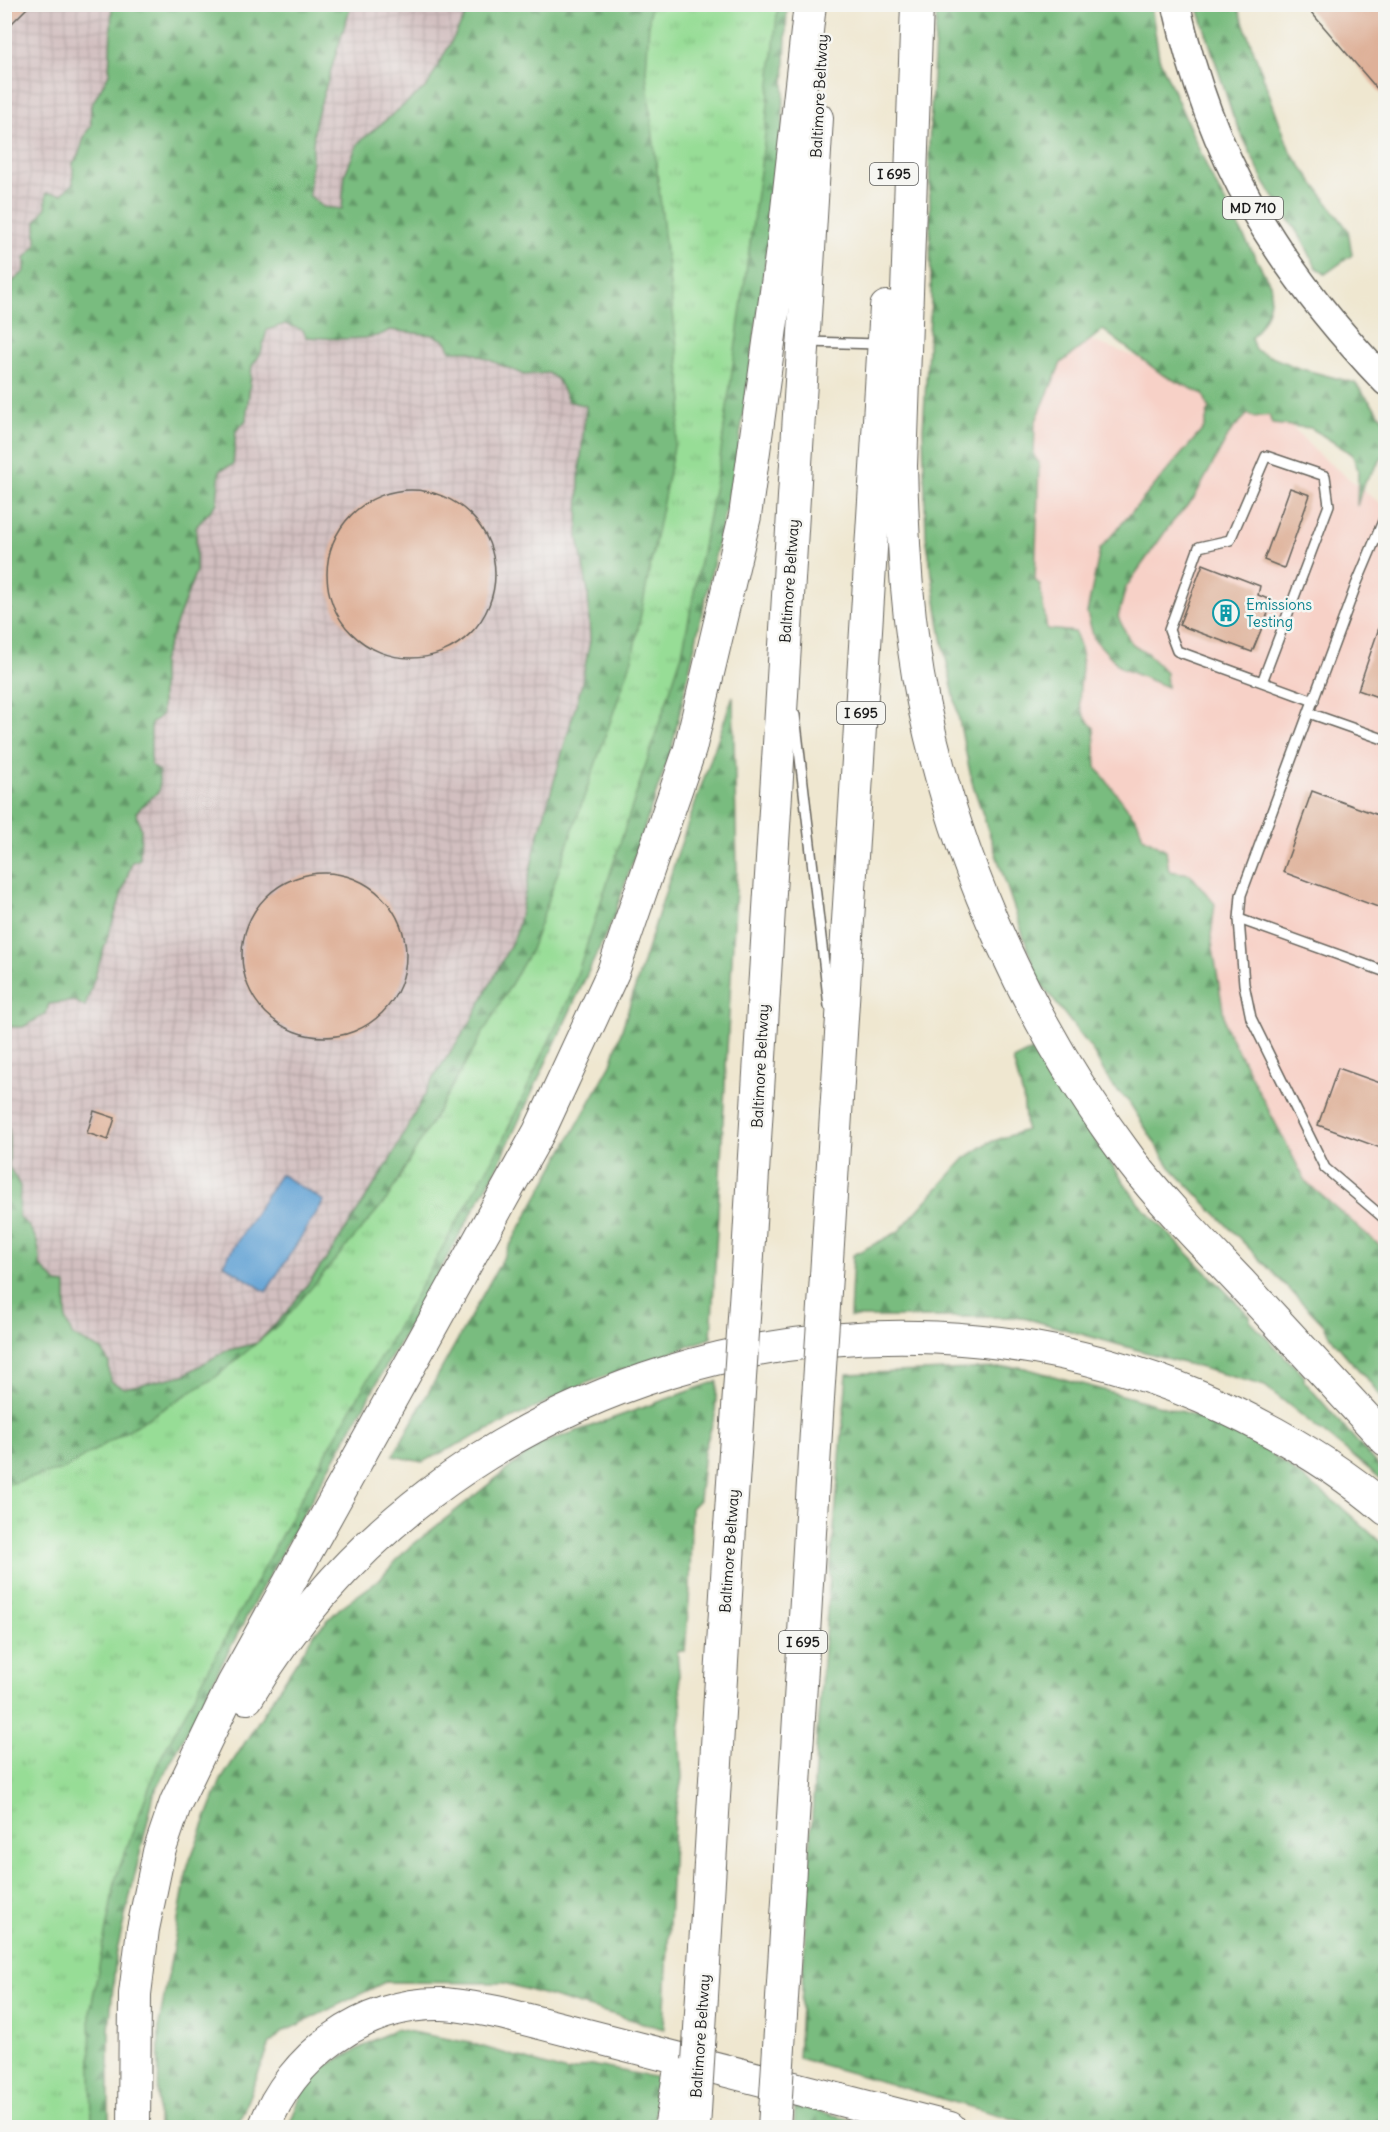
<svg xmlns="http://www.w3.org/2000/svg" width="1390" height="2132" viewBox="0 0 1390 2132" font-family="Delius,sans-serif">
  <defs>
    <pattern id="industrial-grid" width="8" height="8" patternUnits="userSpaceOnUse" patternTransform="scale(1.5)"><rect width="8" height="8" fill="#d2bfc0"/><path d="M0 4h8M4 0v8" fill="none" stroke="#b4a4a4"/></pattern>
    <pattern id="forest-firs" width="22" height="20" patternUnits="userSpaceOnUse" patternTransform="scale(1.5)"><rect width="22" height="20" fill="#79bc7f"/><path d="M5 1l3.5 6h-7zM16 11l3.5 6h-7z" fill="#629867"/></pattern>
    <pattern id="park-tufts" width="24" height="20" patternUnits="userSpaceOnUse" patternTransform="scale(1.5)"><rect width="24" height="20" fill="#97dd96"/><path d="M3 7l-1-3M5 7V3M7 7l1-3M15 17l-1-3M17 17v-4M19 17l1-3" fill="none" stroke="#82bd81"/></pattern>
  </defs>
  <rect width="100%" height="100%" fill="#f6f6f2"/>
  <filter id="ink" filterUnits="userSpaceOnUse"><feTurbulence type="fractalNoise" baseFrequency=".0167" numOctaves="2"/><feDisplacementMap in="SourceGraphic" scale="12" xChannelSelector="R" yChannelSelector="G"/><feConvolveMatrix kernelMatrix="1 2 1 2 8 2 1 2 1" color-interpolation-filters="sRGB"/></filter>
  <filter id="wash" filterUnits="userSpaceOnUse"><feTurbulence type="fractalNoise" baseFrequency=".008" numOctaves="4" result="noise"/><feDisplacementMap in="SourceGraphic" scale="24" xChannelSelector="R" yChannelSelector="G"/><feGaussianBlur stdDeviation="1.35" result="paint"/><feColorMatrix in="noise" values="0 0 0 0 0 0 0 0 0 0 0 0 0 0 0 0 0 1.4 0 .05"/><feComposite in="paint" operator="in"/></filter>
  <g filter="url(#wash)">
    <rect width="100%" height="100%" fill="#efe7d0"/>
    <path fill="#f7d1c7" d="M1020,314L1275,409L1319,455L1385,507V1298L1222,1121L1029,629Z"/>
    <path fill="url(#industrial-grid)" d="M4,5H650L683,401L531,950L387,1199L283,1321L216,1376L4,1485Z"/>
    <g fill="url(#forest-firs)" stroke="#4a6c4e" stroke-width="1.5">
      <path d="M112,5H351L315,122L309,195L323,207L342,209L345,174L358,143L427,86L467,13L469,5H787L782,146L737,458L672,747L613,919L495,1172L257,1597L154,1794L116,1955L109,2030V2127H5L4,1123L9,1128V1167L20,1186L19,1217C36,1231 40,1245 40,1266L58,1284L66,1285V1321L73,1336L102,1350L109,1363L110,1381L124,1388L184,1375L225,1351L257,1343L288,1311L330,1254L389,1162L435,1075L470,1023L516,934L536,844L581,687L590,641L588,592L578,537L579,477L586,406L568,401L558,380L548,373L524,375L469,351H451L446,341L433,335L389,330C375,343 325,338 306,337L303,330L285,324L267,330L261,353L252,366L246,420L236,431L233,465L220,470L217,503L196,527V571L162,662V714L151,724V765L159,771V791L136,812L141,828L140,859L132,862L85,1007L75,1001L49,1004L46,1014L23,1027H5V302L10,297L12,282L25,271V258L36,246V222L46,207V193L62,194L73,183V163C84,151 80,137 91,126V106L109,74Z"/>
      <path d="M937,5H1151L1159,58L1211,176L1271,286C1271,309 1265,321 1251,338L1255,350L1298,368L1355,383L1385,421V454L1363,485L1357,506L1358,470L1352,454L1311,428L1272,424L1269,415L1254,417L1248,414L1231,431L1194,498L1170,525L1126,587L1118,617L1131,643L1147,653L1166,673L1167,687L1121,668L1094,639L1087,613L1100,549L1204,428L1209,408L1203,394L1163,375L1103,330L1061,363L1035,423L1034,456L1039,463L1035,580L1040,585L1047,629L1075,632C1077,639 1082,647 1082,655C1084,686 1069,703 1094,728L1096,767L1138,822L1143,837L1166,850L1169,871L1190,874L1215,904L1211,936L1226,1028L1306,1182L1385,1250V1402C1366,1374 1339,1353 1323,1324L1170,1167L1129,1102L1111,1084L1090,1047L1038,980L972,782L942,639L926,536L923,430L931,300L929,144Z"/>
      <path d="M1197,5H1237L1290,151L1348,230L1352,255L1325,274L1316,267L1303,241L1265,184L1233,116Z"/>
      <path d="M733,696L737,870L711,1338L584,1384L422,1462L393,1456L611,1064L677,855Z"/>
      <path d="M1033,1050L1139,1204L1250,1316V1321L1304,1376V1381L1385,1474V1482L1265,1386L1021,1317H850L853,1255L898,1232L965,1158L988,1143L1026,1130L1023,1096L1013,1060Z"/>
      <path d="M1021,1367L1215,1421L1265,1449L1340,1506L1385,1546V2127H1041L798,2058L817,1732L847,1374Z"/>
      <path d="M717,1381L715,1415L704,1451L699,1500L691,1508L690,1588L685,1651H677L682,1711L679,1731L682,1778L674,1820L664,2029L504,1983L385,1982L281,2033L270,2044L237,2127L158,2128L159,2025L188,1865L221,1780L314,1634L340,1608L379,1580L405,1551L538,1445Z"/>
      <path d="M395,2029L470,2043L567,2072L591,2065L659,2078L654,2127L288,2128L309,2075Z"/>
      <path d="M795,2105L880,2127H794Z"/>
    </g>
    <path fill="url(#park-tufts)" stroke="#5a7c59" stroke-width="1.5" d="M650,5H778L764,143L719,465L682,654L570,996L500,1146L315,1473L159,1761L116,1877L90,2013L92,2127H5V1485L64,1469L216,1377L283,1321L387,1199L531,950L632,659L683,401L646,73Z"/>
    <path fill="#61a1d4" stroke="#3e5e78" stroke-width="1.5" d="M280,1174L324,1201L266,1292L223,1264Z"/>
    <g id="blocks">
      <g fill="#deb098">
        <path d="M4,4H31L4,31Z"/>
        <path d="M1304,4H1386V99Z"/>
        <path d="M1290,488L1310,495L1284,568L1264,560Z"/>
        <circle cx="411" cy="574" r="84"/>
        <path d="M1203,564L1260,586L1258,595L1273,601L1252,652L1179,625Z"/>
        <path d="M1383,616H1386V700L1358,690Z"/>
        <path d="M1312,791L1386,818V910L1283,872Z"/>
        <circle cx="324" cy="955" r="82"/>
        <path d="M1338,1068L1386,1085V1150L1318,1125Z"/>
        <path d="M94,1111L115,1118L108,1140L87,1133Z"/>
      </g>
    </g>
  </g>
  <g filter="url(#ink)">
    <use href="#blocks" fill-opacity="0" stroke="#66635b" stroke-width="1.5"/>
    <g fill="none" stroke-linecap="round" stroke-linejoin="round">
      <defs>
        <g id="lane">
          <path d="M808,342L878,344"/>
          <path d="M1386,514L1356,585L1241,895L1239,919L1244,984L1251,1018L1325,1168L1386,1220"/>
          <path d="M1262,682L1329,505L1325,476L1266,456L1230,540L1199,547L1169,630L1177,651L1314,701"/>
          <path d="M1309,713L1386,740"/>
          <path d="M795,715L829,1006"/>
          <path d="M1239,919L1386,972"/>
        </g>
        <path id="primary" d="M1176,4C1211,160 1276,267 1386,382"/>
        <g id="highway">
          <path d="M917,4L901,466C903,545 907,624 923,702C957,867 1030,1026 1131,1161C1164,1204 1203,1243 1240,1282C1289,1335 1337,1387 1386,1440"/>
          <path d="M826,1276L886,307"/>
          <path d="M746,1288L817,118"/>
          <path d="M247,1698C438,1375 860,1252 1201,1397C1267,1426 1331,1462 1386,1509"/>
          <path d="M710,1864L730,1527"/>
          <path d="M789,1885L818,1398"/>
          <path d="M134,2128L135,1994L143,1929L159,1852L176,1802L233,1684L539,1132L613,972L690,749L745,516L785,227L810,4"/>
          <path d="M264,2128C291,2056 364,2002 442,2004C462,2005 481,2009 501,2013L950,2128"/>
        </g>
      </defs>
      <use href="#lane" stroke="#66635b" stroke-width="12"/>
      <use href="#primary" stroke="#66635b" stroke-width="30"/>
      <use href="#highway" stroke="#66635b" stroke-width="34"/>
      <use href="#lane" stroke="#fff" stroke-width="9"/>
      <use href="#primary" stroke="#fff" stroke-width="27"/>
      <use href="#highway" stroke="#fff" stroke-width="32"/>
      <defs>
        <g id="highway-bridge">
          <path d="M818,1398L826,1276"/>
          <path d="M730,1527L746,1288"/>
          <path d="M671,2123L679,2075"/>
          <path d="M694,2128L710,1864"/>
          <path d="M774,2128L789,1885"/>
        </g>
      </defs>
      <use href="#highway-bridge" stroke="#66635b" stroke-width="34" stroke-linecap="butt"/>
      <use href="#highway-bridge" stroke="#fff" stroke-width="32"/>
    </g>
  </g>
  <defs>
    <symbol id="building-ring" viewBox="-11 -11 22 22"><circle r="9.5" fill="#f6f6f2" stroke="#0f9aa8" stroke-width="1.5"/><path d="M-4-6H4V6H1V3H-1V6H-4ZM-2.5-4.3h1.7v1.8h-1.7ZM.8-4.3h1.7v1.8H.8ZM-2.5-1h1.7V.8h-1.7ZM.8-1h1.7V.8H.8Z" fill="#0f9aa8"/></symbol>
  </defs>
  <g fill-rule="evenodd">
    <use href="#building-ring" x="1211" y="598" width="30" height="30"/>
  </g>
  <g text-anchor="middle" dominant-baseline="central" stroke-width="5" stroke-linejoin="round" paint-order="stroke">
    <g fill="#f6f6f2" stroke="#5d5d5c" stroke-width="1.5">
      <rect x="870" y="163" width="48" height="22" rx="4.5"/>
      <rect x="1223" y="197" width="60" height="22" rx="4.5"/>
      <rect x="837" y="702" width="48" height="22" rx="4.5"/>
      <rect x="779" y="1631" width="48" height="22" rx="4.5"/>
    </g>
    <g font-size="14" font-weight="bold" fill="#1c1c1c">
      <text x="894" y="174">I 695</text>
      <text x="1253" y="208">MD 710</text>
      <text x="861" y="713">I 695</text>
      <text x="803" y="1642">I 695</text>
    </g>
    <g font-size="15" fill="#1c1c1c" stroke="#f6f6f2">
      <text transform="translate(819 96) rotate(-87)">Baltimore Beltway</text>
      <text transform="translate(789 581) rotate(-86)">Baltimore Beltway</text>
      <text transform="translate(760 1066) rotate(-87)">Baltimore Beltway</text>
      <text transform="translate(729 1551) rotate(-86)">Baltimore Beltway</text>
      <text transform="translate(700 2036) rotate(-86)">Baltimore Beltway</text>
    </g>
    <g font-size="15" fill="#0d838f" stroke="#f6f6f2" text-anchor="start">
      <text x="1246" y="604">Emissions<tspan x="1246" dy="17">Testing</tspan></text>
    </g>
  </g>
  <rect width="1390" height="2132" fill="none" stroke="#f6f6f2" stroke-width="24"/>
</svg>
